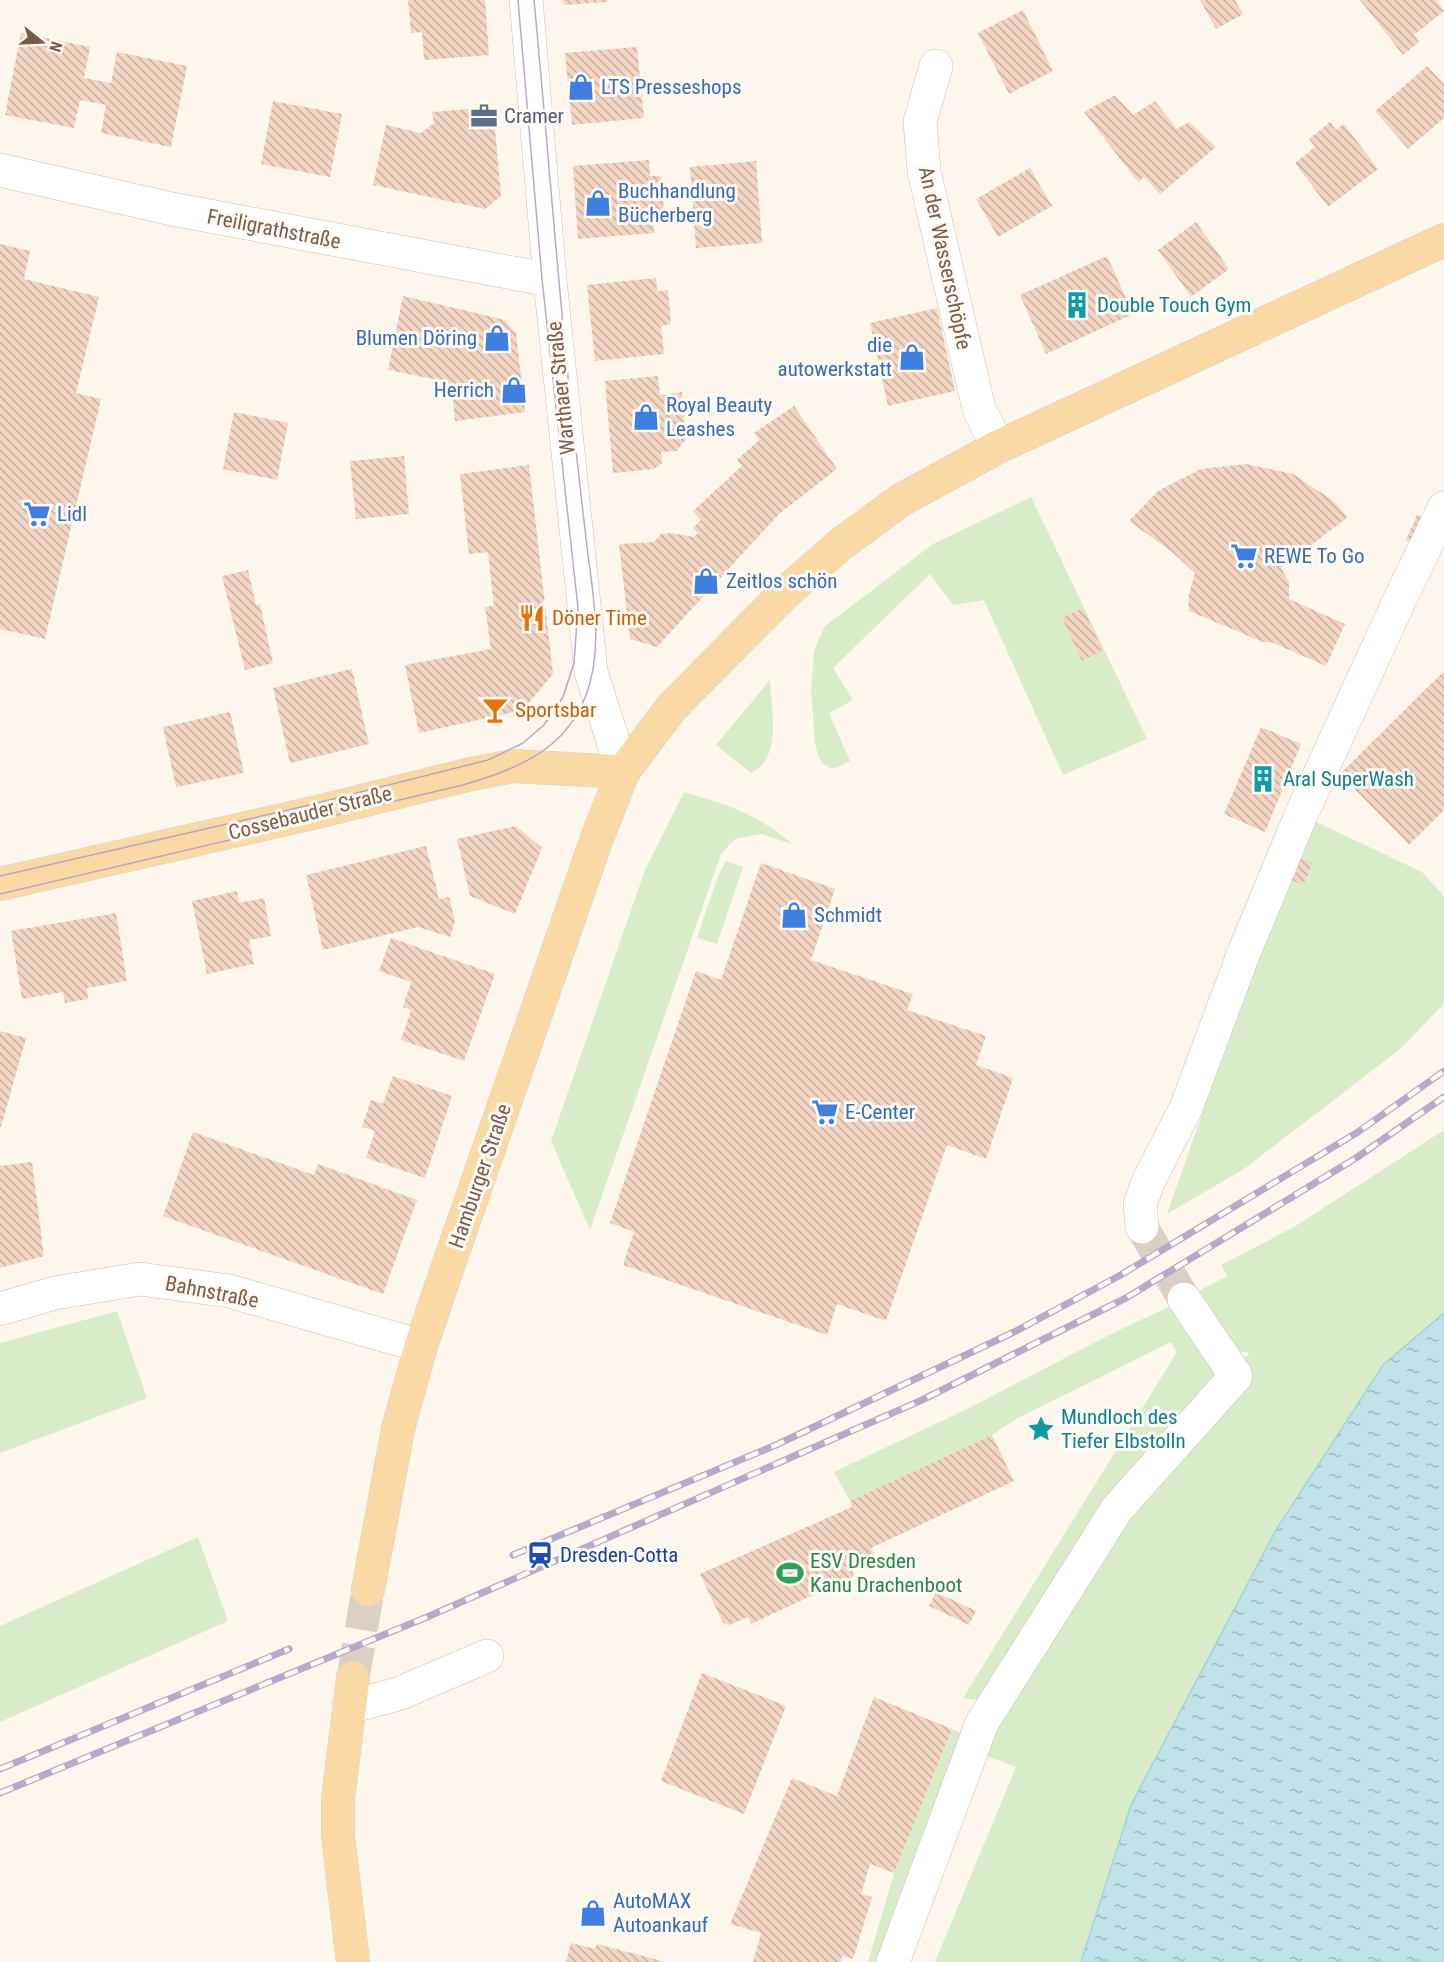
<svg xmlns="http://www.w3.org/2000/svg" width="1444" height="1962" viewBox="0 0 1444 1962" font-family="'Roboto Condensed',sans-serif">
  <defs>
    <pattern id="water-ripples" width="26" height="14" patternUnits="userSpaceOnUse" patternTransform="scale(1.5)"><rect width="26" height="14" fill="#bfe3e8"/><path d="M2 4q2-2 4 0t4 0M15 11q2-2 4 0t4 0" fill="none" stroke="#a0bbbe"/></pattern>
    <pattern id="building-back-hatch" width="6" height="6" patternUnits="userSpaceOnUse" patternTransform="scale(1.5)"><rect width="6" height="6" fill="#f3d5c3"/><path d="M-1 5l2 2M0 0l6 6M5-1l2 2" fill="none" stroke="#cab0a1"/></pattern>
  </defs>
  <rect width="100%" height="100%" fill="#fdf6ec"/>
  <g fill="#d8ecc9">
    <path d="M1031,497L1147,739L1063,775L984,600L953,605L930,574L833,668L853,700L829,713L850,761L833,769L823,764L818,756L815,743L811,689L814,651L825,626L933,544Z"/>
    <path d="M770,680C771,709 783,758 751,773L716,745Z"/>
    <path d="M684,792C727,805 757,813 792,844L761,834L735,839L721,854L590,1230L551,1141L645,870Z"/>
    <path d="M1312,820L1422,872L1444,896V1004L1399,1050L1244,1169L1167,1214L1226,1046Z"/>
    <path d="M726,861L743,867L717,944L697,938L718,876Z"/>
    <path d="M1444,1130V1313L1383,1365L1276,1530L1131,1805L1081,1962H935L1016,1767L979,1753L984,1696L972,1700L963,1698L1177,1352L1171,1342L1016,1419L992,1435L850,1501L834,1472L967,1409L1117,1331L1173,1305L1219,1380L1250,1353L1232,1351L1197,1292L1227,1276L1221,1265L1294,1227Z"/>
    <path d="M117,1311L147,1398L0,1453V1343Z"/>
    <path d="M198,1537L228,1621L0,1722V1626Z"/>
    <path d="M952,1729L959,1732L964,1738L885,1962H868L894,1873Z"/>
  </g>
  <path fill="url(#water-ripples)" stroke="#a5d3da" stroke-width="1.5" d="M1444,1313V1962H1081L1131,1805L1276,1530L1383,1365Z"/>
  <g fill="url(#building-back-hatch)">
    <path d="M408,0H485L489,55L424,60L422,32L411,33Z"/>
    <path d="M563,0H607V2L564,5Z"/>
    <path d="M1200,0H1235L1243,14L1216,29Z"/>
    <path d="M1360,0H1436L1444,11L1414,35L1419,42L1403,55Z"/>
    <path d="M1023,10L1053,71L1009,94L978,33Z"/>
    <path d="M21,33L90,47L84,78L111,83L117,52L187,66L171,147L101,133L106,105L80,100L74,128L5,115Z"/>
    <path d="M637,47L644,118L572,125L565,53Z"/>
    <path d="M1427,66L1444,84V118L1408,149L1375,111Z"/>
    <path d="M1115,95L1133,115L1155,101L1177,129L1189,122L1216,147L1160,194L1144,177L1138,182L1084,112Z"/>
    <path d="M273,101L342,114L330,177L261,164Z"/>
    <path d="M493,107L501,196L485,209L373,185L386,125L421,133L434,123L432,112Z"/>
    <path d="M1330,122L1336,130L1344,124L1378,169L1328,207L1295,163L1315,147L1309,139Z"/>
    <path d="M649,160L650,176H661L664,213L653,214L654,233L578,239L573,166Z"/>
    <path d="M756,161L762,243L696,248L690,167Z"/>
    <path d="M1030,168L1052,206L998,237L976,199Z"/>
    <path d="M1196,222L1229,269L1191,297L1158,250Z"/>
    <path d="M0,244L30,251L24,279L99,297L76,393L101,399L45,639L0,629Z"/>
    <path d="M1107,256L1133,314L1046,354L1020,295Z"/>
    <path d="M656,278L657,291L668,290L671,324L661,326L664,354L595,361L587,285Z"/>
    <path d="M403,296L505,320L516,333L525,412L455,421L452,389L443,381L388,370Z"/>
    <path d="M937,308L955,391L888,406L870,323Z"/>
    <path d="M658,376L660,395L682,392L686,439L677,451L661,452L662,463L654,469L613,473L605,381Z"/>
    <path d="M794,406L837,469L779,514L657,647L630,639L619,544L654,542L661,534L671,533L694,537L698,533L693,528L701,520L693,511L742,466L737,460L759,440L754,433Z"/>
    <path d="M234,412L288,423L277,480L223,469Z"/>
    <path d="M404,456L409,514L356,519L350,461Z"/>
    <path d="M1246,464L1293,474L1332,500L1348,517L1281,568L1289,582V599L1345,624L1326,666L1271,642H1263L1189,611L1188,598L1195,573L1172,552L1129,521L1158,491L1201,469Z"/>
    <path d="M529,465L553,674L523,710L419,733L405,665L491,649L485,607L494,606L488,552L469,554L460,474Z"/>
    <path d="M1417,515L1429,520L1418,545L1406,540Z"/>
    <path d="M248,570L256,605L260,604L273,663L245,670L222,576Z"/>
    <path d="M1083,608L1103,650L1082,661L1062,618Z"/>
    <path d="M352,669L369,744L290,763L273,688Z"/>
    <path d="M1444,671V810L1409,845L1340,774Z"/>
    <path d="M230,712L244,773L176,787L163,727Z"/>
    <path d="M1261,727L1301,744L1265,832L1224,814Z"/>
    <path d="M516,826L542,848L515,914L470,896L457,839Z"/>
    <path d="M426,846L439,899L449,897L455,921L450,937L418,927L323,950L306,875Z"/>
    <path d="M1295,856L1313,863L1303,885L1286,878Z"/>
    <path d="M761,863L835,889L811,960L913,994L907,1010L986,1036L976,1065L1013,1078L986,1159L947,1145L886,1321L837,1304L827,1335L623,1265L634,1232L610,1223L696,971L721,980Z"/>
    <path d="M237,891L239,903L264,898L271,936L249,940L254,964L207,974L192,901Z"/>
    <path d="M116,913L127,981L87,988L88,999L65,1003L63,992L22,999L11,931Z"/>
    <path d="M391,938L495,974L464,1061L401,1040L411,1010L403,1007L411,982L379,971Z"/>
    <path d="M0,1031L26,1038L1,1127H0Z"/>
    <path d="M393,1076L452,1096L425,1178L366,1158L375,1131L362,1127L371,1100L383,1104Z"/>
    <path d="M193,1132L314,1175L318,1164L417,1200L383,1294L163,1216Z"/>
    <path d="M32,1162L44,1256L0,1268V1166Z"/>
    <path d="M992,1435L1014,1481L871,1548L876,1558L852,1570L854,1576L751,1624L748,1617L729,1625L723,1623L700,1574L852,1507L850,1501Z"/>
    <path d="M936,1592L976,1611L969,1625L929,1606Z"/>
    <path d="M702,1673L786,1706L744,1814L661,1781Z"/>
    <path d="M874,1697L952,1729L894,1873L870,1864L861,1894L872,1897L853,1959L842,1956L841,1962H753L761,1933L730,1924L792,1778L837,1796Z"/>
    <path d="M571,1943L595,1949L597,1944L666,1962H566Z"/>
  </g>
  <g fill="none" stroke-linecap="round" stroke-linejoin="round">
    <path stroke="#dcd0c4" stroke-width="33" stroke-dasharray="33 16" stroke-linecap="butt" d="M1142,1227L1184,1299"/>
    <path stroke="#dcd0c4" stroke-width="33" stroke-dasharray="33 16" stroke-linecap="butt" d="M353,1678L368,1590"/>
    <defs>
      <g id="minor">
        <path d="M526,0L550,280L591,672L623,772"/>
        <path d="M936,66L920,122L924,171L979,409L998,447"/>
        <path d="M0,170L172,209L550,280"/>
        <path d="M1142,1227L1140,1204L1149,1180L1186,1108L1243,955L1301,815L1401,597L1444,508"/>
        <path d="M0,1309L55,1293L140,1279L229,1291L421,1346"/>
        <path d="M349,1707L398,1694L487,1656"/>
        <path d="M893,1962L982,1723L1117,1509L1236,1376L1184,1299"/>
      </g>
      <g id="major">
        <path d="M0,884L313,813L467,775L513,766L623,772"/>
        <path d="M368,1590L398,1429L421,1346L445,1275L597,838L623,772L672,707L785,593L841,544L901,500L998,447L1444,240"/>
        <path d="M353,1962L338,1836V1799L353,1678"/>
      </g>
    </defs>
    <use href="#minor" stroke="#d1beb0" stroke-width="34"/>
    <use href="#major" stroke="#dad1cd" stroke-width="34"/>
    <use href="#minor" stroke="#fff" stroke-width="33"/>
    <use href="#major" stroke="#fbd9a5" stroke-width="33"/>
    <g stroke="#b9a8c9" stroke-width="1.5">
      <path d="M0,876L297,808L488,760L523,743L544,725L563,697L574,663L578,608L542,279L518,0"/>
      <path d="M0,894L463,785C515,769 565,752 586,695C604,647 593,596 587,547C582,500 576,454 571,407C557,272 547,136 534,0"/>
    </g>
    <defs>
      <g id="rail">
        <path d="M513,1555L776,1445L1014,1332L1119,1276L1358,1132L1444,1071"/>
        <path d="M0,1769L289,1649"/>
        <path d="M0,1793L427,1617L922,1400L1126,1298L1356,1158L1444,1097"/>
      </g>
    </defs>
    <use href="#rail" stroke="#b9a8c9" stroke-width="7"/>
    <use href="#rail" stroke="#fffaf3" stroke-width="4.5" stroke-dasharray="14" stroke-linecap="butt"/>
  </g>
  <defs>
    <symbol id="shop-bare" viewBox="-9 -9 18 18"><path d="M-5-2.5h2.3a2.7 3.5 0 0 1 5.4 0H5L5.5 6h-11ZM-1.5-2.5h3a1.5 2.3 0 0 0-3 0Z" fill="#3f7fe0" stroke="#fffaf3" stroke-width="2.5" paint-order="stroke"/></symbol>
    <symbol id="office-bare" viewBox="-9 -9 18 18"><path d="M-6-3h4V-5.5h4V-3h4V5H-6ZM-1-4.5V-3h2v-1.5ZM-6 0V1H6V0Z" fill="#5c6f8a" stroke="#fffaf3" stroke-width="2.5" paint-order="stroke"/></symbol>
    <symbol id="building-bare" viewBox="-9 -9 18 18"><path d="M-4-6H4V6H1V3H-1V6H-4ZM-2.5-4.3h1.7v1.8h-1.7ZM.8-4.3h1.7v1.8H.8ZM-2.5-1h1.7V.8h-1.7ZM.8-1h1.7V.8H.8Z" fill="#0f9aa8" stroke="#fffaf3" stroke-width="2.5" paint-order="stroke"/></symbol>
    <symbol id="supermarket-bare" viewBox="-9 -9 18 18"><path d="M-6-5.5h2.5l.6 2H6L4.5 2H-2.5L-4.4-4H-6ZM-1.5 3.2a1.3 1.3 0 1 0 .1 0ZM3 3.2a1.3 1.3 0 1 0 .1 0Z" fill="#3f7fe0" stroke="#fffaf3" stroke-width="2.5" paint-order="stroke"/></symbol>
    <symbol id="restaurant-bare" viewBox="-9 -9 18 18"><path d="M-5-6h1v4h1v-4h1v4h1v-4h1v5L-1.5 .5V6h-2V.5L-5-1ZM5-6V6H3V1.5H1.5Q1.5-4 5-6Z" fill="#e8710a" stroke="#fffaf3" stroke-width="2.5" paint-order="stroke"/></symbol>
    <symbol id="bar-bare" viewBox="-9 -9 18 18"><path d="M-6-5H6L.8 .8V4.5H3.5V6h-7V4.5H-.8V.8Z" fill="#e8710a" stroke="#fffaf3" stroke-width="2.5" paint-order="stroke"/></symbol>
    <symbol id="sight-bare" viewBox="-9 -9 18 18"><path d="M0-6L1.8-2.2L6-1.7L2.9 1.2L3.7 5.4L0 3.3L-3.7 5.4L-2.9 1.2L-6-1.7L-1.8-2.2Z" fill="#0f9aa8" stroke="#fffaf3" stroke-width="2.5" paint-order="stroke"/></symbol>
    <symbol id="station-bare" viewBox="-9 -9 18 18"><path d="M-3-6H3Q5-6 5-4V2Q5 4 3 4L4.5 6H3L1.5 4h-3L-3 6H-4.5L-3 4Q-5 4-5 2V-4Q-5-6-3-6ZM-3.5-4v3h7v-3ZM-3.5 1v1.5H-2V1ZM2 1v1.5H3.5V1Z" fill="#1a4fb4" stroke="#fffaf3" stroke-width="2.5" paint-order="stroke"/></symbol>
    <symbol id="stadium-bare" viewBox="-9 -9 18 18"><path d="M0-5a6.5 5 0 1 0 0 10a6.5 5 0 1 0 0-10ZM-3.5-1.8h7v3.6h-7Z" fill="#2e9e5b" stroke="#fffaf3" stroke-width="2.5" paint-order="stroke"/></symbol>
  </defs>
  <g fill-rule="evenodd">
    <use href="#shop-bare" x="562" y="68" width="38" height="38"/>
    <use href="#office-bare" x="465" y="97" width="38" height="38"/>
    <use href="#shop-bare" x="579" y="184" width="38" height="38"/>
    <use href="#building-bare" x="1058" y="286" width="38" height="38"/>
    <use href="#shop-bare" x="478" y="319" width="38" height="38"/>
    <use href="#shop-bare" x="893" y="338" width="38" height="38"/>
    <use href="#shop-bare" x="495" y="371" width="38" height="38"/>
    <use href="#shop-bare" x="627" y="398" width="38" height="38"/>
    <use href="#supermarket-bare" x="18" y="495" width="38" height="38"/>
    <use href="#supermarket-bare" x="1225" y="537" width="38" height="38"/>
    <use href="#shop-bare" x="687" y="562" width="38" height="38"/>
    <use href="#restaurant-bare" x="513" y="599" width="38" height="38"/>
    <use href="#bar-bare" x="476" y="691" width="38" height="38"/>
    <use href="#building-bare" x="1244" y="760" width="38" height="38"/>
    <use href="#shop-bare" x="775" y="896" width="38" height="38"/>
    <use href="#supermarket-bare" x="806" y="1093" width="38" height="38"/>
    <use href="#sight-bare" x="1022" y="1410" width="38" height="38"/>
    <use href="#station-bare" x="521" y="1536" width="38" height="38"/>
    <use href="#stadium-bare" x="771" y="1554" width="38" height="38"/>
    <use href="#shop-bare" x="574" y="1894" width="38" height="38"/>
  </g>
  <g text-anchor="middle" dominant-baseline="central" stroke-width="6" stroke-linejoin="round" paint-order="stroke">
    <g font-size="21" fill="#366cbe" stroke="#fffaf3" text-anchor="start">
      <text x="601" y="87">LTS Presseshops</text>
      <text x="618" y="191">Buchhandlung<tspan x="618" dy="24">Bücherberg</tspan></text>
      <text x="477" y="338" text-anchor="end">Blumen Döring</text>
      <text x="892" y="345" text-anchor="end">die<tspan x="892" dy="24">autowerkstatt</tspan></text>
      <text x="494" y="390" text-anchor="end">Herrich</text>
      <text x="666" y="405">Royal Beauty<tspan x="666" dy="24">Leashes</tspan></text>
      <text x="57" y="514">Lidl</text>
      <text x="1264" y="556">REWE To Go</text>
      <text x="726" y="581">Zeitlos schön</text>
      <text x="814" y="915">Schmidt</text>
      <text x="845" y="1112">E-Center</text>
      <text x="613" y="1901">AutoMAX<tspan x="613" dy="24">Autoankauf</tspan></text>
    </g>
    <g font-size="21" fill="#4e5e75" stroke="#fffaf3" text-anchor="start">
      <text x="504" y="116">Cramer</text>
    </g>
    <g font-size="21" fill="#7a5c4d" stroke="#fffaf3">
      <text transform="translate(274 229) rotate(11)">Freiligrathstraße</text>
      <text transform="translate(945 258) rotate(78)">An der Wasserschöpfe</text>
      <text transform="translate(561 388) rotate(-96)">Warthaer Straße</text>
      <text transform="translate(310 813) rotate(-14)">Cossebauder Straße</text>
      <text transform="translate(480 1176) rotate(-71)">Hamburger Straße</text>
      <text transform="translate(212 1292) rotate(11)">Bahnstraße</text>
    </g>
    <g font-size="21" fill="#0d838f" stroke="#fffaf3" text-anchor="start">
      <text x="1097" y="305">Double Touch Gym</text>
      <text x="1283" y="779">Aral SuperWash</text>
      <text x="1061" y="1417">Mundloch des<tspan x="1061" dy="24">Tiefer Elbstolln</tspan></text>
    </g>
    <g font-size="21" fill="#c56008" stroke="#fffaf3" text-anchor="start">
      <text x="552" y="618">Döner Time</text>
      <text x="515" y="710">Sportsbar</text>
    </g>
    <g font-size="21" fill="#164399" stroke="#fffaf3" text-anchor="start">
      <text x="560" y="1555">Dresden-Cotta</text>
    </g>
    <g font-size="21" fill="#27864d" stroke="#fffaf3" text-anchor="start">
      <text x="810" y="1561">ESV Dresden<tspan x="810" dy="24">Kanu Drachenboot</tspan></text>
    </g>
  </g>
  <g transform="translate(42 42) rotate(108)" stroke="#fffaf3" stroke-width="4.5" paint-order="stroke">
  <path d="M0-4.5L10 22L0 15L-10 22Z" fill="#7a5c4d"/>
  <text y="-9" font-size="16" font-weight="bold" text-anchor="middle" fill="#7a5c4d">N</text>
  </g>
</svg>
